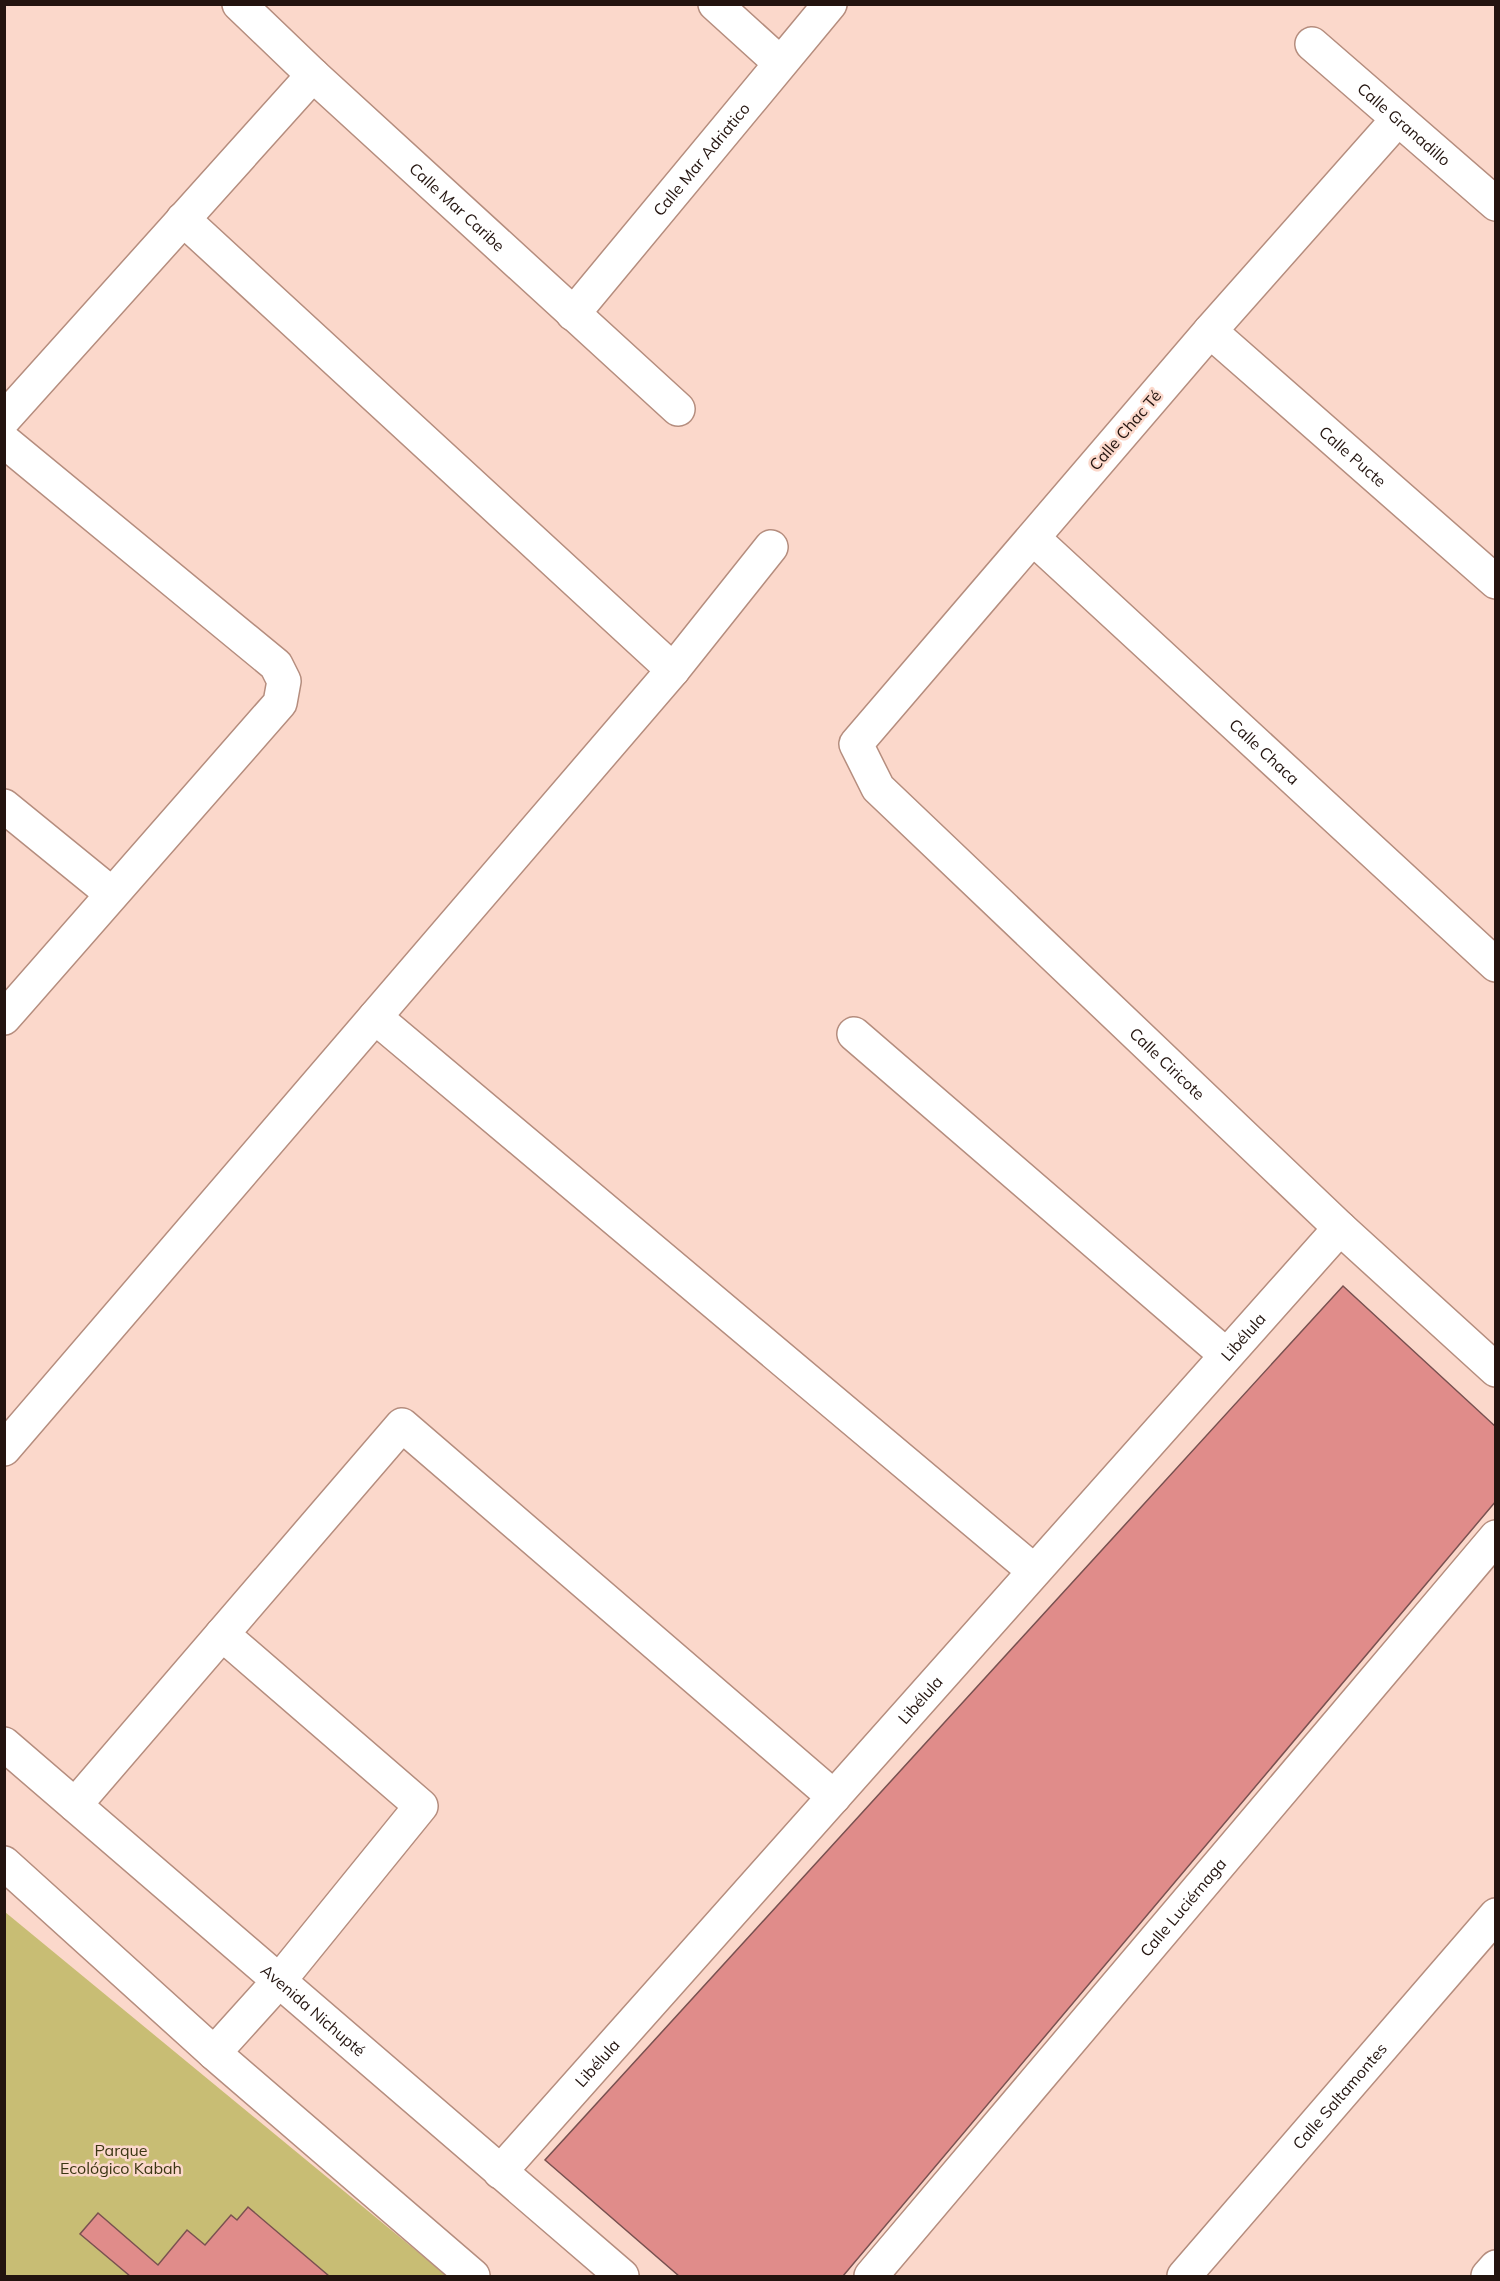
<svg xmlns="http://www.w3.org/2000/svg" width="1500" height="2281" viewBox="0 0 1500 2281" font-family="Mulish,sans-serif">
  <rect width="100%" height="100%" fill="#fbd8cb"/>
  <path fill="#c8bd74" d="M5,1912L447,2276H5Z"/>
  <g fill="#e08c8a" stroke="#795150" stroke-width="1.5">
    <path d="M1343,1286L1496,1427V1501L843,2276H679L545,2160Z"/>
    <path d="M248,2207L329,2276H130L80,2234L98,2213L158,2265L187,2230L205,2245L231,2215L237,2220Z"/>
  </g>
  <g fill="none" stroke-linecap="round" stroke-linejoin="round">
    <defs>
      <g id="minor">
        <path id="s1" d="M239,4L313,75L678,409"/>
        <path d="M715,4L780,63"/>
        <path id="s2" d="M1312,44L1496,204"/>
        <path id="s3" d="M1398,119L1210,331L856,744L878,788L1340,1228L1496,1370"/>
        <path d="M183,219L673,670"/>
        <path id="s4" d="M573,314L830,4"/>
        <path id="s5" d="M1210,331L1496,582"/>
        <path d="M4,419L313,75"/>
        <path d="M4,441L276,665L284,681L280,703L4,1018"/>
        <path id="s6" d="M1033,538L1496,965"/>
        <path d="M4,806L112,894"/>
        <path d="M375,1017L1034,1571"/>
        <path d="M854,1034L1226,1355"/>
        <path d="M4,1449L673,670L771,547"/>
        <path d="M75,1805L402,1425L834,1797"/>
        <path d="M214,2053L279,1981L421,1806L222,1634"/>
        <path id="s7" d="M500,2172L1340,1228"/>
        <path id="s8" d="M871,2276L1496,1537"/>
        <path id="s9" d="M1184,2276L1496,1915"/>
        <path d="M1488,2276L1496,2267"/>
      </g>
      <g id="primary">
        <path id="s10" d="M4,1744L622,2276"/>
        <path d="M4,1863L214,2053L473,2276"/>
      </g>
    </defs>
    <use href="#minor" stroke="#b58d7e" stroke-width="36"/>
    <use href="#primary" stroke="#b58d7e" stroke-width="36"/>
    <use href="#minor" stroke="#fff" stroke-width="33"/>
    <use href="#primary" stroke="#fff" stroke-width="33"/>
  </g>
  <g text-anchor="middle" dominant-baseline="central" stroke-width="5" stroke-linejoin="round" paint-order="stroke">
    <g font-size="16" fill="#23140f" stroke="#fbd8cb">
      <text stroke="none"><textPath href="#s2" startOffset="122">Calle Granadillo</textPath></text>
      <text stroke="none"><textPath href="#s4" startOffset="201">Calle Mar Adriatico</textPath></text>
      <text stroke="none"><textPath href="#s1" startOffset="298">Calle Mar Caribe</textPath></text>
      <text transform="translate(1125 430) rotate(-49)">Calle Chac Té</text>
      <text stroke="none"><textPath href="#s5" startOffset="190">Calle Pucte</textPath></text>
      <text stroke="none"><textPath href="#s6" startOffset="315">Calle Chaca</textPath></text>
      <text stroke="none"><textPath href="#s3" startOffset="1276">Calle Ciricote</textPath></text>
      <text stroke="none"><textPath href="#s7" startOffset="1118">Libélula</textPath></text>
      <text stroke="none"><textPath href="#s7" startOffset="632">Libélula</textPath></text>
      <text stroke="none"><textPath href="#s8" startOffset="483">Calle Luciérnaga</textPath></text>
      <text stroke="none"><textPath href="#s10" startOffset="408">Avenida Nichupté</textPath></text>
      <text stroke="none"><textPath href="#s7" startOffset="146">Libélula</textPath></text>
      <text stroke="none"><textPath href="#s9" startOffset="238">Calle Saltamontes</textPath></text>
    </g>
    <g font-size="16" fill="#3b3612" stroke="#fbd8cb">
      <text x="121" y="2150">Parque<tspan x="121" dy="18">Ecológico Kabah</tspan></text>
    </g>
  </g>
  <rect width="1500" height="2281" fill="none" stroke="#23140f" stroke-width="12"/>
</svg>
